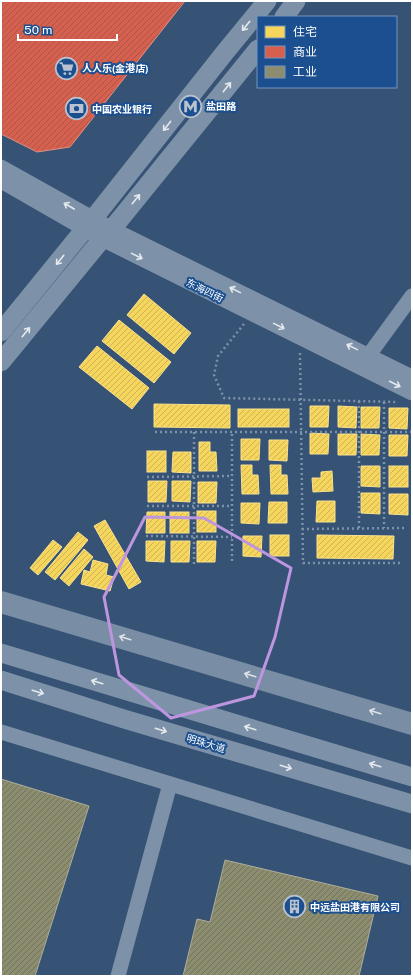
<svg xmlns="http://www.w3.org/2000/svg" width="413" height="977" viewBox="0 0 413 977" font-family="'Public Sans','Noto Sans SC',sans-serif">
  <defs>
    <pattern id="homes-hatch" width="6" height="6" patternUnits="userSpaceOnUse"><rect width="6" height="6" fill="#f6d55c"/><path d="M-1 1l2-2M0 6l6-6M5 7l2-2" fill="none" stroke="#ccb358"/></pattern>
    <pattern id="shops-hatch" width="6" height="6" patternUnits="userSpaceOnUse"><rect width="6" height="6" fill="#d6604d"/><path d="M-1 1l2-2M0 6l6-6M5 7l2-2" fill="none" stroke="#a6594d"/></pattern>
    <pattern id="industry-hatch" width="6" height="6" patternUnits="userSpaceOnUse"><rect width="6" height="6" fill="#8c8c6e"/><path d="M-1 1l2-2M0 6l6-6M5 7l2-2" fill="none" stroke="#727260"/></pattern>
  </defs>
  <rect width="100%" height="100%" fill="#365274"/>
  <g fill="url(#homes-hatch)" stroke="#f9e28d">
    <path d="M144,294L191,333L174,354L127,315Z"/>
    <path d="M119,320L171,362L154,383L102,341Z"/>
    <path d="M97,346L149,388L132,409L79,367Z"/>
    <path d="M154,404L230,405V428L154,427Z"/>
    <path d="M310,406H329L328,427H310Z"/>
    <path d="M338,406L357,407L356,428L338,427Z"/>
    <path d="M361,407H380L379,428H361Z"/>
    <path d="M389,408H408L407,429L389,428Z"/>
    <rect x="238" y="409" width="51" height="18"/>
    <path d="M310,433L329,434L328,454H310Z"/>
    <path d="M338,434H357L356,455H338Z"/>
    <path d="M361,434L380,435L379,455H361Z"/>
    <path d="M389,435H408L407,456H389Z"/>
    <path d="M241,439H260L259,460H241Z"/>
    <path d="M269,440H288L287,461L269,460Z"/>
    <path d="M199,442H210V452H216L217,471H199Z"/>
    <rect x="147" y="451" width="19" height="21"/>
    <path d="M173,452H191V473L172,472Z"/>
    <path d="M241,465H252V475H258L259,494H242Z"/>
    <path d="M270,465H281V475H287L288,494H271Z"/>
    <path d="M361,466H380V487L361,486Z"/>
    <rect x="389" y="466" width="19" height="21"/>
    <path d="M332,471L333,491L313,492L312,478H321V472Z"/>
    <path d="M148,481H167L166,502H148Z"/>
    <path d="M172,481H191L190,502L172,501Z"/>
    <path d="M198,482H217L216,503H198Z"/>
    <path d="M361,493H380V514L361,513Z"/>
    <path d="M389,494H408V515L389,514Z"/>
    <path d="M317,501H335V522H316Z"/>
    <path d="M269,502H287V523H268Z"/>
    <path d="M241,503H260L259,524L241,523Z"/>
    <rect x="197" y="511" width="19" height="21"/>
    <path d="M147,512H165V533H146Z"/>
    <rect x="170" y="512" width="19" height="21"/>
    <path d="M105,520L141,582L129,589L94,526Z"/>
    <path d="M78,532L88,540L55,580L45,572Z"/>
    <rect x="270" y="535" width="19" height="21"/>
    <path d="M317,535L394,536L393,559L317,558Z"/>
    <path d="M243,536H262L261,557L243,556Z"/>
    <path d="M53,540L62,547L38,575L30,568Z"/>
    <path d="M146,541H165L164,562L146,561Z"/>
    <path d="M171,541H190L189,562H171Z"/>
    <path d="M197,541H216L215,562H197Z"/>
    <path d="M84,549L93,557L69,586L60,578Z"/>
    <path d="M93,560L108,564L106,575L114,577L110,591L81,584L84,570L90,572Z"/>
  </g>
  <path fill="url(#shops-hatch)" stroke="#e29082" d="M1,1H185L70,147L37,152L1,134Z"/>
  <g fill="url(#industry-hatch)" stroke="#aeae9a">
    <path d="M1,779L89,806L35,976H1Z"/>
    <path d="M225,860L378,896L359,976H183L197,919L210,922Z"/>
  </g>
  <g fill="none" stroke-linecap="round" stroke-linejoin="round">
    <g stroke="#7d92a8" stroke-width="2.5" stroke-dasharray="2 3" stroke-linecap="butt">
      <path d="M244,324L218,356L214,375L224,398L397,402"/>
      <path d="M300,353L303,563H402"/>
      <path d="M359,401V528"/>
      <path d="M384,402V528"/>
      <path d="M155,432H412"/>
      <path d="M194,432V564"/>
      <path d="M147,477L232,476"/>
      <path d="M147,506H232"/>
      <path d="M302,529L407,528"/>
      <path d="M146,536L232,537"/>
      <path d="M232,561V432"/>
    </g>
    <g stroke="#7d92a8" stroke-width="15">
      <path d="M1,167L112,229L412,377"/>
      <path d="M1,181L102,239L412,393"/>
      <path d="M363,363L412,296"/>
      <path d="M1,732L412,858"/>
      <path d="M118,976L170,784"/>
    </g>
    <g stroke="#7d92a8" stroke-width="19">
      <path d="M284,17L296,1"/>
      <path d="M1,332L93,219L226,51L267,1"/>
      <path d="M1,362L102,239L112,229L258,49"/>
      <path d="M1,653L412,777"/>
      <path d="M1,680L124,719L412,804"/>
    </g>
    <path stroke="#798da4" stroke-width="22" d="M1,602L412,724"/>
  </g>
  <defs><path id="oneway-shaft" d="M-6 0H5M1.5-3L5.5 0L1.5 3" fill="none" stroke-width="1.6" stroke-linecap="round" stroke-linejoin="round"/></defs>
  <g stroke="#e5e9ee">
    <use href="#oneway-shaft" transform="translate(246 26) rotate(129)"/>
    <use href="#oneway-shaft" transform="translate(227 87) rotate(-51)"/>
    <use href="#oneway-shaft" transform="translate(167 126) rotate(128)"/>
    <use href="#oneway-shaft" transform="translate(136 199) rotate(-51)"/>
    <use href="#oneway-shaft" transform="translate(69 206) rotate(-150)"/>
    <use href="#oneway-shaft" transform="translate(137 256) rotate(26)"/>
    <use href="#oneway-shaft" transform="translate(60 260) rotate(129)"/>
    <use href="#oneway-shaft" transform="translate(235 290) rotate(-154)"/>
    <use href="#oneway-shaft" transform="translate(279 326) rotate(26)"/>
    <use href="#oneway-shaft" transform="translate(26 332) rotate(-51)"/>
    <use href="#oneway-shaft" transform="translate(352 347) rotate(-154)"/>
    <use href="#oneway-shaft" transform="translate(395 384) rotate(27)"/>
    <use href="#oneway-shaft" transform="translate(97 682) rotate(-163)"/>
    <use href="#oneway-shaft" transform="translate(38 692) rotate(17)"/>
    <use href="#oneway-shaft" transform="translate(250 728) rotate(-163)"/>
    <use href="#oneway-shaft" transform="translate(161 730) rotate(17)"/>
    <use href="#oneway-shaft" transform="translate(375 765) rotate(-163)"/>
    <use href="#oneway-shaft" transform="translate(286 767) rotate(17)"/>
  </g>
  <g stroke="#dee2e8">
    <use href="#oneway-shaft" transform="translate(125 638) rotate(-163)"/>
    <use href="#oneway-shaft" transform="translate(250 675) rotate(-163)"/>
    <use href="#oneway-shaft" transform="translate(375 712) rotate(-163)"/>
  </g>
  <path fill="none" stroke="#bd96df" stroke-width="3" stroke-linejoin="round" d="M145,517L204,518L291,568L275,637L254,696L171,718L119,675L104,597Z"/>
  <defs>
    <symbol id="supermarket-ring" viewBox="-11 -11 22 22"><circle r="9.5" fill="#1b4f8f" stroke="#b9c2ce" stroke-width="1.5"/><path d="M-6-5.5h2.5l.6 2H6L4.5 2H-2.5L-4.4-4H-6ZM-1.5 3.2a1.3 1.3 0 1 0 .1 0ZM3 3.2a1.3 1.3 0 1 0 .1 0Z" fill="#b9c2ce"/></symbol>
    <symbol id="metro-ring" viewBox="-11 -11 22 22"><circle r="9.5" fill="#1b4f8f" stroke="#b9c2ce" stroke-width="1.5"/><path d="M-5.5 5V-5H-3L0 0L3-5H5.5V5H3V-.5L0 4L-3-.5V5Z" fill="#b9c2ce"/></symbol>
    <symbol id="bank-ring" viewBox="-11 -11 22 22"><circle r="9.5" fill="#1b4f8f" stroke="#b9c2ce" stroke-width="1.5"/><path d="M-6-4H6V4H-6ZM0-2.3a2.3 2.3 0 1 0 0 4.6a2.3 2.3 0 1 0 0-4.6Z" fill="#b9c2ce"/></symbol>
    <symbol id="building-ring" viewBox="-11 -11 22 22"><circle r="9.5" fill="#1b4f8f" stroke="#b9c2ce" stroke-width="1.5"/><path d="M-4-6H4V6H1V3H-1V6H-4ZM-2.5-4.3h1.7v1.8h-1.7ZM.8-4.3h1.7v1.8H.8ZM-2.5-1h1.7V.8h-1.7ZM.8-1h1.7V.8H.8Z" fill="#b9c2ce"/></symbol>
  </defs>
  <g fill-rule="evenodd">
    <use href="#supermarket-ring" x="54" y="56" width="25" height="25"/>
    <use href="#metro-ring" x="178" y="94" width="25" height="25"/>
    <use href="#bank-ring" x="64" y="96" width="25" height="25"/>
    <use href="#building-ring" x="282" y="894" width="25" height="25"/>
  </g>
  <g text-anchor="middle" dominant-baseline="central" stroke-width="4" stroke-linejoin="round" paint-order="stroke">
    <g font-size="10" font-weight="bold" fill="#fff" stroke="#1b4f8f" text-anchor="start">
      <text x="82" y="68">人人乐(金港店)</text>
      <text x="206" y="106">盐田路</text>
      <text x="92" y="109">中国农业银行</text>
      <text x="310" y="907">中远盐田港有限公司</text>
    </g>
    <g font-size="10" fill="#fff" stroke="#1b4f8f">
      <text transform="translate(205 290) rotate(26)">东海四街</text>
      <text transform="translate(206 743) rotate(17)">明珠大道</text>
    </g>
  </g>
  <rect width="413" height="977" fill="none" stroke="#ffffff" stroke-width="4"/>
  <rect x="257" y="16" width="140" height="72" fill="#1b4f8f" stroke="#7695bc"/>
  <rect x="265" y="26" width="20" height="12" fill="#f6d55c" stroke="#7695bc"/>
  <text x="293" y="36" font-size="12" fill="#ffffff">住宅</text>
  <rect x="265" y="46" width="20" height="12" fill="#d6604d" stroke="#7695bc"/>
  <text x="293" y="56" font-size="12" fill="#ffffff">商业</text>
  <rect x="265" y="66" width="20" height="12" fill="#8c8c6e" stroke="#7695bc"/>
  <text x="293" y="76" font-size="12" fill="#ffffff">工业</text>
  <path d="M18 34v6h99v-6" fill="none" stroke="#ffffff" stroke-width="2"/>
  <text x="24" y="34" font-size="12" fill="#ffffff" stroke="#1b4f8f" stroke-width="3" paint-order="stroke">50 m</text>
</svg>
